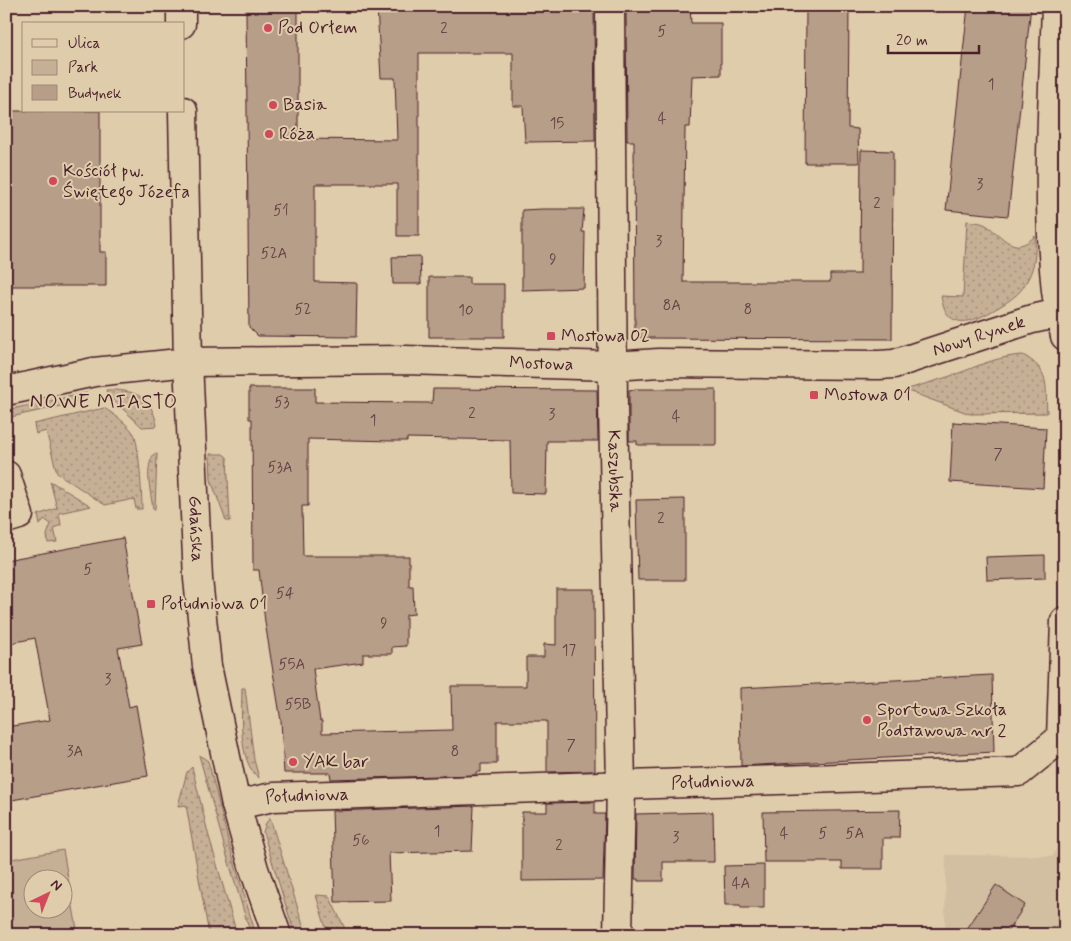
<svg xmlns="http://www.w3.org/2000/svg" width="1071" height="941" viewBox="0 0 1071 941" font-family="Mynerve,sans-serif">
  <defs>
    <pattern id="grass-dots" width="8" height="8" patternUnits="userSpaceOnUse" patternTransform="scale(1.25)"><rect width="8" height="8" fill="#c6b095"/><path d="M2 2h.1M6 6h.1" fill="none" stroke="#a38f7a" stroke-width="1.8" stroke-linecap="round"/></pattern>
  </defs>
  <rect width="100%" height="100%" fill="#deccaa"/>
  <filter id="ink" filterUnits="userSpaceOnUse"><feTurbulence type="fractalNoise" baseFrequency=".02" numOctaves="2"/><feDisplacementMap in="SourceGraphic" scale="10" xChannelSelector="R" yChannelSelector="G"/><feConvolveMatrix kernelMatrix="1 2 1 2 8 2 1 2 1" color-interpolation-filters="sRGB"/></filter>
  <g filter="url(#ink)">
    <path fill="#d2bea0" d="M1065,829V935H945L946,855L1053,856Z"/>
    <g fill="url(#grass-dots)" stroke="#886860">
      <path d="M967,221C973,222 981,222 986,225C1004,237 1014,257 1035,236C1036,254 1035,268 1025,284C1020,294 1009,301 999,307C976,321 947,335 941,296L963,297Z"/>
      <path d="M1023,355C1051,371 1045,385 1047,413L970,414L905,390C924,384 943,379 962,372C982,364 1001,356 1023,355Z"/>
      <path d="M106,390C133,389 152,396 157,426L142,427L108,395Z"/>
      <path d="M87,393V397L79,402L6,418L11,409Z"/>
      <path d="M104,408C115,415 127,423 134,434C139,443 142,497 142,509H136L134,499L105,505L57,473L46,431L36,434L34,424Z"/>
      <path d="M154,454H157L155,509H153C151,493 144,468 154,454Z"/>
      <path d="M210,454H223L227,457L230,521H226L211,480Z"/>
      <path d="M50,481L91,506L59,513L61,525L54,528L57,542L48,543L47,535L51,524L44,519L40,525L38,515L57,508Z"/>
      <path d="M242,688H245L254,760L259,778C237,761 242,714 242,688Z"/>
      <path d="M199,755L208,761L210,768L229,844L256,935H251L227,856Z"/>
      <path d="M192,767L208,833L237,935H209L186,805L178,806L187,772Z"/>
      <path d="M270,818L306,935H295L263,832L266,823Z"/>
      <path d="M316,895L329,896L348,935H328Z"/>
    </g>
    <path fill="#c6b095" stroke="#886860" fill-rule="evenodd" d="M63,850L78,935H6V860ZM32,878H62V908H32Z"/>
    <g fill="#b79e89" stroke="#4a1f2b">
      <path d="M246,6H298V139L397,140L395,78H381L377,6H594L595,141L525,142L523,106H513V53H419V236H397V184H315V282L357,283L356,337L258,336L249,327Z"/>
      <path d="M626,6H690L691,23H721V75L692,76L690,127H685L683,282H830V274H860L861,150L893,151L892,339L641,338L635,330L634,141H627Z"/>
      <path d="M806,6H849L848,128L858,129L859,163H805Z"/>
      <path d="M968,6H1031L1008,216L946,210Z"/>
      <path d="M6,111H100V252H106V286H6Z"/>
      <path d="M542,209H584L582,232H585L584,288L522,290V210Z"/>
      <path d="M420,256L421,284H393L392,257Z"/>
      <path d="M429,277H469V284H504V337H429Z"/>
      <path d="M249,388H315V402L432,403L433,389L597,390L598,441H547L546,494L511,493L510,440L407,438V441H394L308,439V506H302L303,556H409V586H413L414,614L406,615V646L392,647V654H363V662L313,669L320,721H322V733L452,730L451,686H526V657H544V644L556,645V589H594L595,771L547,772V721H497V764H481V772H476V775L331,779L330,773H284L281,721L265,622L259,570H253L252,419H249Z"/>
      <path d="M636,389H716V445H637V441H629V390Z"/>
      <path d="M953,422L1046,428L1043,488L950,482Z"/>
      <path d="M685,499V580H638L636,500Z"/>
      <path d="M123,538L142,644L118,648L129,707L136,705L148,776L6,801V727L50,720L35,638L6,644V560Z"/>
      <path d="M1045,555V578L987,580L986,557Z"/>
      <path d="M992,675L994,752L741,766L740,688Z"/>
      <path d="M595,802V814H605L603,880L522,881V812H547V803Z"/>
      <path d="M474,806L472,851L389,853L391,901L335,902L332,811Z"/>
      <path d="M900,810L899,838H883V869H842V862H764L763,812Z"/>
      <path d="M713,812L714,862H663V881H638V879H635L636,814Z"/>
      <path d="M764,865V908H741L740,905H725L724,866Z"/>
      <path d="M996,885L1025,905L1005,935H963Z"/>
    </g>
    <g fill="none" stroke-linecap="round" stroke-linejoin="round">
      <defs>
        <g id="minor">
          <path d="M181,6V24"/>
          <path id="s1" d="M610,6L613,406L621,785L618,935"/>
          <path d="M1056,6C1053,101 1046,196 1056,291C1058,306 1062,321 1065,336"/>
          <path id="s2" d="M183,111L188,362L198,579L207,666L236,805L254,869L277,935"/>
          <path id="s3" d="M6,391L94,372L188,362L405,360L613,366L659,363L879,365L894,364L1032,319L1065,312"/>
          <path d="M6,475L19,515L6,519"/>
          <path id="s4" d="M236,805L273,797L1019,772L1061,738L1065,621"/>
        </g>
      </defs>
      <use href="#minor" stroke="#4a1f2b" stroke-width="31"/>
      <use href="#minor" stroke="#deccaa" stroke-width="28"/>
    </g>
  </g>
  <g fill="#d1495b" stroke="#deccaa" stroke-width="2">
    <circle cx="268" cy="28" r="5"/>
    <circle cx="273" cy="105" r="5"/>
    <circle cx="269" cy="134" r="5"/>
    <circle cx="53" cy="181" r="5"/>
    <rect x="546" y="331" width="10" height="10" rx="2.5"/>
    <rect x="809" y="390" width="10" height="10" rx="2.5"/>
    <rect x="146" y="599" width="10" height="10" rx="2.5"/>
    <circle cx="867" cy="720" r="5"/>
    <circle cx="293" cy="762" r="5"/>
  </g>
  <g text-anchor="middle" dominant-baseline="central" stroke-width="4" stroke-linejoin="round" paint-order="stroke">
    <g font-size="15" fill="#653f42">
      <text x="444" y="29">2</text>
      <text x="662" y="32">5</text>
      <text x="991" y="85">1</text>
      <text x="662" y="119">4</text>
      <text x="557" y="124">15</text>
      <text x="980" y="185">3</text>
      <text x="877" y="204">2</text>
      <text x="281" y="211">51</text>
      <text x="659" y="242">3</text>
      <text x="274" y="254">52A</text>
      <text x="553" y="260">9</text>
      <text x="672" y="306">8A</text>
      <text x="303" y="310">52</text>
      <text x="748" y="310">8</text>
      <text x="466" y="311">10</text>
      <text x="282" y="403">53</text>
      <text x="472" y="414">2</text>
      <text x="552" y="415">3</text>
      <text x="676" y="417">4</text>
      <text x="373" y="421">1</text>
      <text x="998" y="455">7</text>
      <text x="280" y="468">53A</text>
      <text x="661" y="519">2</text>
      <text x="88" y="570">5</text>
      <text x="285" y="594">54</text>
      <text x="384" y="624">9</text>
      <text x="569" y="651">17</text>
      <text x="292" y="665">55A</text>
      <text x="108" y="680">3</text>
      <text x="298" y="705">55B</text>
      <text x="571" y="746">7</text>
      <text x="75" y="752">3A</text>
      <text x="455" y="752">8</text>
      <text x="437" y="832">1</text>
      <text x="784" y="834">4</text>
      <text x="823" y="834">5</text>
      <text x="855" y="834">5A</text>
      <text x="676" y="838">3</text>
      <text x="361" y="841">56</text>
      <text x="559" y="846">2</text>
      <text x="741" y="884">4A</text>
    </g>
    <g font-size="18" fill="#4a1f2b" stroke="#deccaa" text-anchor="start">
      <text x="278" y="28">Pod Orłem</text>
      <text x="283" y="105">Basia</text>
      <text x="279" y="134">Róża</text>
      <text x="63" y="171">Kościół pw.<tspan x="63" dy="21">Świętego Józefa</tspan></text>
      <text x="561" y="336">Mostowa 02</text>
      <text x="824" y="395">Mostowa 01</text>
      <text x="161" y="604">Południowa 01</text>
      <text x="877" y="710">Sportowa Szkoła<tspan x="877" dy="21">Podstawowa nr 2</tspan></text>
      <text x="303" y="762">YAK bar</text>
    </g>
    <g font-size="18" fill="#4a1f2b" stroke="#deccaa">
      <text stroke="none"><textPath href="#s3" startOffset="980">Nowy Rynek</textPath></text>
      <text stroke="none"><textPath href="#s3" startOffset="538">Mostowa</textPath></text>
      <text stroke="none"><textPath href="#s1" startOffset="465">Kaszubska</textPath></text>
      <text stroke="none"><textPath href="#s2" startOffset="418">Gdańska</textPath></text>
      <text stroke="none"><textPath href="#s4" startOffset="478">Południowa</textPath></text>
      <text stroke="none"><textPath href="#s4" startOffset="72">Południowa</textPath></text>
    </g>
    <g font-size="20" letter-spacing="1" fill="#4a1f2b" stroke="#deccaa">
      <text x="104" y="402">NOWE MIASTO</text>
    </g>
  </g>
  <rect width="1071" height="941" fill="none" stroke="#deccaa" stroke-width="25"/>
  <rect x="12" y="12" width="1046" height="916" fill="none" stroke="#4a1f2b" stroke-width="2" filter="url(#ink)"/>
  <rect x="22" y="22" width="162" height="90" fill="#deccaa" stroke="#a38777"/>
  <rect x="32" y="39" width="25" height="8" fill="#deccaa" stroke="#a38777"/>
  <text x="68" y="48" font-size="15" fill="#4a1f2b">Ulica</text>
  <rect x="32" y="60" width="25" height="15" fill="#c6b095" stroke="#a38777"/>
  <text x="68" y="72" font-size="15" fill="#4a1f2b">Park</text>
  <rect x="32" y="85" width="25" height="15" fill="#b79e89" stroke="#a38777"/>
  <text x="68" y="98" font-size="15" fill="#4a1f2b">Budynek</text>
  <g transform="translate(48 894) rotate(43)"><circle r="24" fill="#deccaa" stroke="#a38777"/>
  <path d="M0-4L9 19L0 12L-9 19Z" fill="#d1495b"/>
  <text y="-8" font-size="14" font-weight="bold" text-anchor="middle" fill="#4a1f2b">N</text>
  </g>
  <path d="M888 45v8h91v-8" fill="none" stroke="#4a1f2b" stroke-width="2.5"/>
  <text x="896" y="45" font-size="15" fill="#4a1f2b" stroke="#deccaa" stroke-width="4" paint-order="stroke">20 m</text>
</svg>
